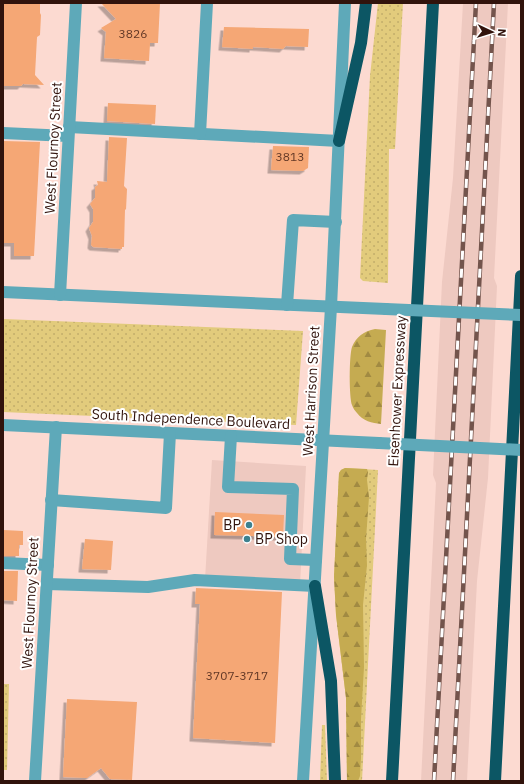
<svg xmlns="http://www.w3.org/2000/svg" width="524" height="784" viewBox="0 0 524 784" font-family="'IBM Plex Sans',sans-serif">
  <defs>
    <pattern id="green-dots" width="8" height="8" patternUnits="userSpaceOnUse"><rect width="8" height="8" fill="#e2cb7c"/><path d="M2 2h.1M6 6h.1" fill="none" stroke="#c2ad6a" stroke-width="1.8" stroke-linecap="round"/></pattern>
    <pattern id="forest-firs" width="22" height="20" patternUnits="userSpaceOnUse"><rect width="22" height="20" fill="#c5ab51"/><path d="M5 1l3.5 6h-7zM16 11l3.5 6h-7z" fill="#a18a42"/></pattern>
    <filter id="shadow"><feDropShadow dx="-3.5" dy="3.5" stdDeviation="0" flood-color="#0004"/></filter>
  </defs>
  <rect width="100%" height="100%" fill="#fcdad1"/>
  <g fill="#eec9c0">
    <path d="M463,3H508L494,278L497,286L488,478L477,581L467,781H421L436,483L433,475L442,282L453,178Z"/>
    <path d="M212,460L306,466L300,585L205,580Z"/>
  </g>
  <g fill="url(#green-dots)">
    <path d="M378,3H403L395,149H389L388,283L363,281L360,278L370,76Z"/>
    <path d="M3,319L303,331L296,425L3,412Z"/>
    <path d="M345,468L378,470L362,781H347L346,698L336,615L334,577L339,473L341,470Z"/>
    <path d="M3,684H9L7,770H3Z"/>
    <path d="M322,725H325L327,781H320Z"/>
  </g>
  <g fill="url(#forest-firs)">
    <path d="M375,329L386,330L381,424C372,423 363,421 357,413C355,411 353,408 352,405C349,397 349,356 352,347C356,337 364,331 375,329Z"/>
    <path d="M345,468L367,469L368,472L367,480L369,497L366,539L367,565L363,605L364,667L361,719V758L360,776L358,781H347L346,698L336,615L334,577L339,473L341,470Z"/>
  </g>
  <g fill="#f5a774" filter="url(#shadow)">
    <path d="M3,3H40V13L41,15L40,35L37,37L35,75L44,85L23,84L21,86H3Z"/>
    <path d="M101,3H160L158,43H150L149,61L104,58L106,32L101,28L116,19Z"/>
    <path d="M224,27L309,29L308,47L286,46L283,49L253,47V49L222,47Z"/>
    <path d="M108,103L156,105L155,124L107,121Z"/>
    <path d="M109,137L127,138L124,186L127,189L126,210L125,209L124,247H122V249L93,247L91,245L92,236L89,228L93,222V209L90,204L95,198V187L98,185L97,181L107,182Z"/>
    <path d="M3,141L40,142L34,256H14V243H3Z"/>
    <path d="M273,146L309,147L308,168L303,171L271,170Z"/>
    <path d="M215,512L284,515L283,537L214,535Z"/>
    <path d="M3,530L23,531V545H19V556H3Z"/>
    <path d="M85,539L113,541L111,570L82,569Z"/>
    <path d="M3,571H18L17,601L3,600Z"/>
    <path d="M196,588L282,592L275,743L193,738L200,604H195Z"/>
    <path d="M67,699L137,702L132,780L110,779L101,768L87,778L63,777Z"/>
  </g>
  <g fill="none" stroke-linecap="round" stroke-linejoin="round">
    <g stroke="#5ea9b9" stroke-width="12">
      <path d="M69,127L339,141"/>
      <path d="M3,133L68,136"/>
      <path d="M200,134L207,3"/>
      <path d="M3,292L386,309"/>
      <path d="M60,295L76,3"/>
      <path d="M287,305L293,220L336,222"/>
      <path d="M3,425L379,443"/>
      <path d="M231,436L228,487L293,489L290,559L316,560"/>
      <path d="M51,500L166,508L170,433"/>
      <path d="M3,563L48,565"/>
      <path d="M47,584L148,587L195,580L315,586"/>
      <path d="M35,781L56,427"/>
      <path d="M303,781L331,307L345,3"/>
    </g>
    <g stroke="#0c5664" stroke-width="12">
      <path d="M339,141L361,43L366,3"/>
      <path d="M315,586L331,681L335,781"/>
      <path d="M392,781L433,3"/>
      <path d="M495,781L521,276"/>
    </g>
    <defs>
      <g id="rail">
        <path d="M434,781L476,3"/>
        <path d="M453,781L494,3"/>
      </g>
    </defs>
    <use href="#rail" stroke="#73544c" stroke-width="4.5"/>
    <use href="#rail" stroke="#fff" stroke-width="3" stroke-dasharray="9" stroke-linecap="butt"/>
    <g stroke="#5ea9b9" stroke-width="12">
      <path d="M386,309L521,315"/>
      <path d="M379,443L521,450"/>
    </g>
  </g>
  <g fill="#3d818f" stroke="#fff" stroke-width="1.5">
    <circle cx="249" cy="525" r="4"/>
    <circle cx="247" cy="539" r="4"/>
  </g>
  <g text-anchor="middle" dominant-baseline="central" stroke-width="4" stroke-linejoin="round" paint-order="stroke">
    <g font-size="12" fill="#623826">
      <text x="133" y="33">3826</text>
      <text x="290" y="156">3813</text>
      <text x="237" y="675">3707-3717</text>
    </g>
    <g font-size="14" fill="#31130c" stroke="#fff">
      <text transform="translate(53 148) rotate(-87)">West Flournoy Street</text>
      <text transform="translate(311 391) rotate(-87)">West Harrison Street</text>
      <text transform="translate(397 391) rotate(-87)">Eisenhower Expressway</text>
      <text transform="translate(191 419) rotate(3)">South Independence Boulevard</text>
      <text transform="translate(30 603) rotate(-87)">West Flournoy Street</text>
    </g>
    <g font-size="14" fill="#31130c" stroke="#fff" text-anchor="end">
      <text x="241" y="525">BP</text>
      <text x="255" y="539" text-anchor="start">BP Shop</text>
    </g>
  </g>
  <rect width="524" height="784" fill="none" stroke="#31130c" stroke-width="8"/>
  <g transform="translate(492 32) rotate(94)" stroke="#ffffff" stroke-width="3" paint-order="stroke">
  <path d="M0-3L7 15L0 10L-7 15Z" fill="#31130c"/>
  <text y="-6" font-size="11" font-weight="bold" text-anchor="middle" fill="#31130c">N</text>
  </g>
</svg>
